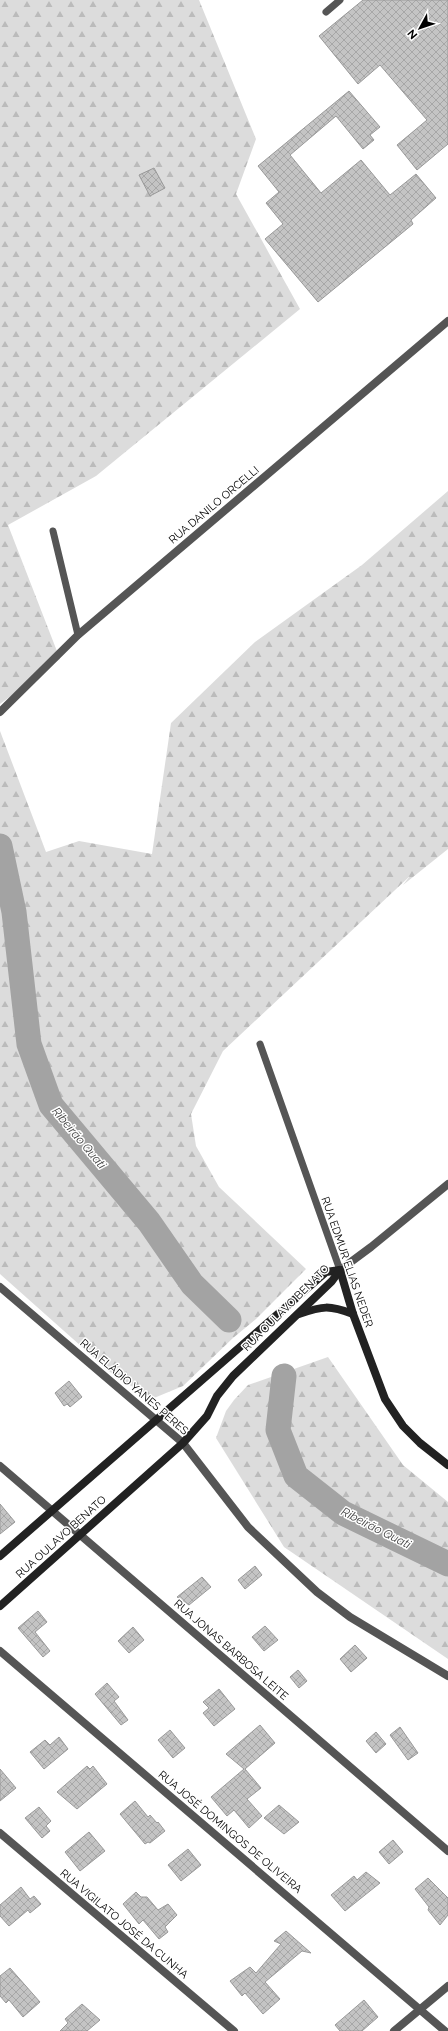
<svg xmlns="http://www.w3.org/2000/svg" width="448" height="2031" viewBox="0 0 448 2031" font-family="Raleway,sans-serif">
  <defs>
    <pattern id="forest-firs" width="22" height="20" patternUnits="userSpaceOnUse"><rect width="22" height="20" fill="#dcdcdc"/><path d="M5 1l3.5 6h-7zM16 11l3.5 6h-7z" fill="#bbb"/></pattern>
    <pattern id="building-cross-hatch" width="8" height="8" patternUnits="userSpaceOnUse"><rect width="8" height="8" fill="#c4c4c4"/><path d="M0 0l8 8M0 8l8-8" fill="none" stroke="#a7a7a7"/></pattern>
  </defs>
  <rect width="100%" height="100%" fill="#fff"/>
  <g fill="url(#forest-firs)">
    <path d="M0,0H199L256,139L236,194L300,309L96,476L8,525L60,659L0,704Z"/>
    <path d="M448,491V849L403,885L410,876L223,1051L191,1114L196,1146L219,1187L306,1269L256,1319L233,1338L183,1386L154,1398L118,1379L0,1274V731L46,852L79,841L152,854L171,723L255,642L362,565Z"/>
    <path d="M328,1357L403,1465L448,1502V1659L284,1547L216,1438L226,1411L234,1400L248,1385Z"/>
  </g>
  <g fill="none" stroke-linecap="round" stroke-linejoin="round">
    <g stroke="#a3a3a3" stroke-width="25">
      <path d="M0,846L14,912L29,1044L51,1105L149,1222L192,1284L229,1320"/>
      <path d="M284,1376L278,1430L296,1476L343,1513L448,1564"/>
    </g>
  </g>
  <g fill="url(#building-cross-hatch)" stroke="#999">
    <path d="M363,0H448V144L417,170L397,145L427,120L380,65L358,84L319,36Z"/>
    <path d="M349,91L380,127L370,135L374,140L363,149L336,116L290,155L321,193L361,160L390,195L416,174L436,198L411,220L413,224L318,302L265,239L283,224L266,203L279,192L258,166Z"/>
    <path d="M154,168L165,188L150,196L139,175Z"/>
    <path d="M69,1381L82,1397L70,1407L67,1404L64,1406L55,1393Z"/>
    <path d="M0,1504L15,1522L0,1534Z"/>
    <path d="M255,1566L262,1575L245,1589L238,1580Z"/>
    <path d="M202,1577L211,1587L189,1605L177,1597Z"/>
    <path d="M38,1611L47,1622L35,1632L50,1651L43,1657L18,1628Z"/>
    <path d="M265,1626L278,1640L264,1651L252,1637Z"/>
    <path d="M133,1627L144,1640L129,1653L118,1641Z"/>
    <path d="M355,1645L367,1658L351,1672L340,1659Z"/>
    <path d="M298,1670L307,1681L299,1688L290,1677Z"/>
    <path d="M107,1683L119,1697L114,1701L128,1720L121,1725L95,1694Z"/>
    <path d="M219,1689L235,1709L214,1726L203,1713L209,1708L203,1702Z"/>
    <path d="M260,1725L275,1743L245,1769L261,1788L247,1799L262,1816L249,1828L234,1810L227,1816L211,1797L244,1769L226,1754Z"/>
    <path d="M400,1727L418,1753L408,1760L390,1735Z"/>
    <path d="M170,1730L185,1748L173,1758L158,1740Z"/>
    <path d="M376,1732L386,1744L376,1753L366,1741Z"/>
    <path d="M59,1737L68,1749L44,1769L30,1752L45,1740L50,1745Z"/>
    <path d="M87,1766L90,1769L93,1766L107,1784L77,1809L57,1792Z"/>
    <path d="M0,1769L16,1788L0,1801Z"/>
    <path d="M135,1801L148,1817L150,1815L157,1823L158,1822L165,1831L150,1843L148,1842L145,1844L120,1814Z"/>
    <path d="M279,1805L299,1822L284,1834L264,1818Z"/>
    <path d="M39,1807L51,1821L46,1826L50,1831L42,1838L25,1818Z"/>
    <path d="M89,1832L105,1851L80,1871L65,1852Z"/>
    <path d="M393,1840L403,1852L389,1864L379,1852Z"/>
    <path d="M188,1849L201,1865L181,1881L168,1865Z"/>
    <path d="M366,1872L380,1883L345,1911L331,1895L354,1876L357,1880Z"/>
    <path d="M428,1878L448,1898V1915L440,1925L428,1910L429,1907L415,1889Z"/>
    <path d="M21,1887L30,1899L34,1896L41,1904L30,1913L28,1910L9,1926L0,1916V1905Z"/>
    <path d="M136,1892L141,1897H147L158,1910L168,1904L177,1915L165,1927L168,1932L159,1939L143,1920L139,1924L123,1904Z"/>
    <path d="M286,1931L311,1953L302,1951L265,1982L280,1999L263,2014L245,1993L242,1996L230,1981L250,1967L256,1973L281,1944L274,1941Z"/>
    <path d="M10,1968L40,2002L23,2017L9,2000L6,2003L0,1996V1976Z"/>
    <path d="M364,2000L378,2017L362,2031H340L335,2025Z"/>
    <path d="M82,2004L100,2020L87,2031H60L68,2023L65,2019Z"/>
  </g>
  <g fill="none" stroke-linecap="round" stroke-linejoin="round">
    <g stroke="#555" stroke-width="7">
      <path d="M326,12L340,0"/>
      <path d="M53,531L78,635"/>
      <path d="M260,1044L340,1270"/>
    </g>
    <g stroke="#555" stroke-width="8">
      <path d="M0,712L78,635L448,321"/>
      <path d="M340,1270L371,1247L448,1184"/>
      <path d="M0,1287L183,1443L248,1527L317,1592L350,1617L448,1676"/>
      <path d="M0,1466L448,1851"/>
      <path d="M0,1651L445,2031"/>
      <path d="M0,1833L234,2031"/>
      <path d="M394,2031L448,1986"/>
    </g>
    <g stroke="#222" stroke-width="8">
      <path d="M340,1270L353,1314L385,1399L403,1426L420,1443L448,1465"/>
      <path d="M299,1314C323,1306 329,1305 353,1314"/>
      <path d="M0,1556L326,1272L340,1270"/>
      <path d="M0,1606L183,1443L207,1416L217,1396L233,1376L332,1281L340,1270"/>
    </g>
  </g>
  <g text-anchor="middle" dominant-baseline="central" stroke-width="3" stroke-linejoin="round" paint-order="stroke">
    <g font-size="11" fill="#000" stroke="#fff">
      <text transform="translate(214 505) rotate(-40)">RUA DANILO ORCELLI</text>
      <text transform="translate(347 1262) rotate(71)">RUA EDMUR ELIAS NEDER</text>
      <text transform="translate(286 1308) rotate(-45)">RUA OULAVO BENATO</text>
      <text transform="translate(134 1387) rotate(41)">RUA ELÁDIO YANES PERES</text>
      <text transform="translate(61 1537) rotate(-42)">RUA OULAVO BENATO</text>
      <text transform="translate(231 1650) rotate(41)">RUA JONAS BARBOSA LEITE</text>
      <text transform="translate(230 1832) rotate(40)">RUA JOSÉ DOMINGOS DE OLIVEIRA</text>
      <text transform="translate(124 1924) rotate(40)">RUA VIGILATO JOSÉ DA CUNHA</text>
    </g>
    <g font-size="12" font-style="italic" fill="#444" stroke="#fff">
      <text transform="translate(79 1138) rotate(50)">Ribeirão Quati</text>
      <text transform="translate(376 1528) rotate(27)">Ribeirão Quati</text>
    </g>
  </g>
  <g transform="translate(420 28) rotate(230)" stroke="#ffffff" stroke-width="3" paint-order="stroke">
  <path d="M0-3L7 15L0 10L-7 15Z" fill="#000000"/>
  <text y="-6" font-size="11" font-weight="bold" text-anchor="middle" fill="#000000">N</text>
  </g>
</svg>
